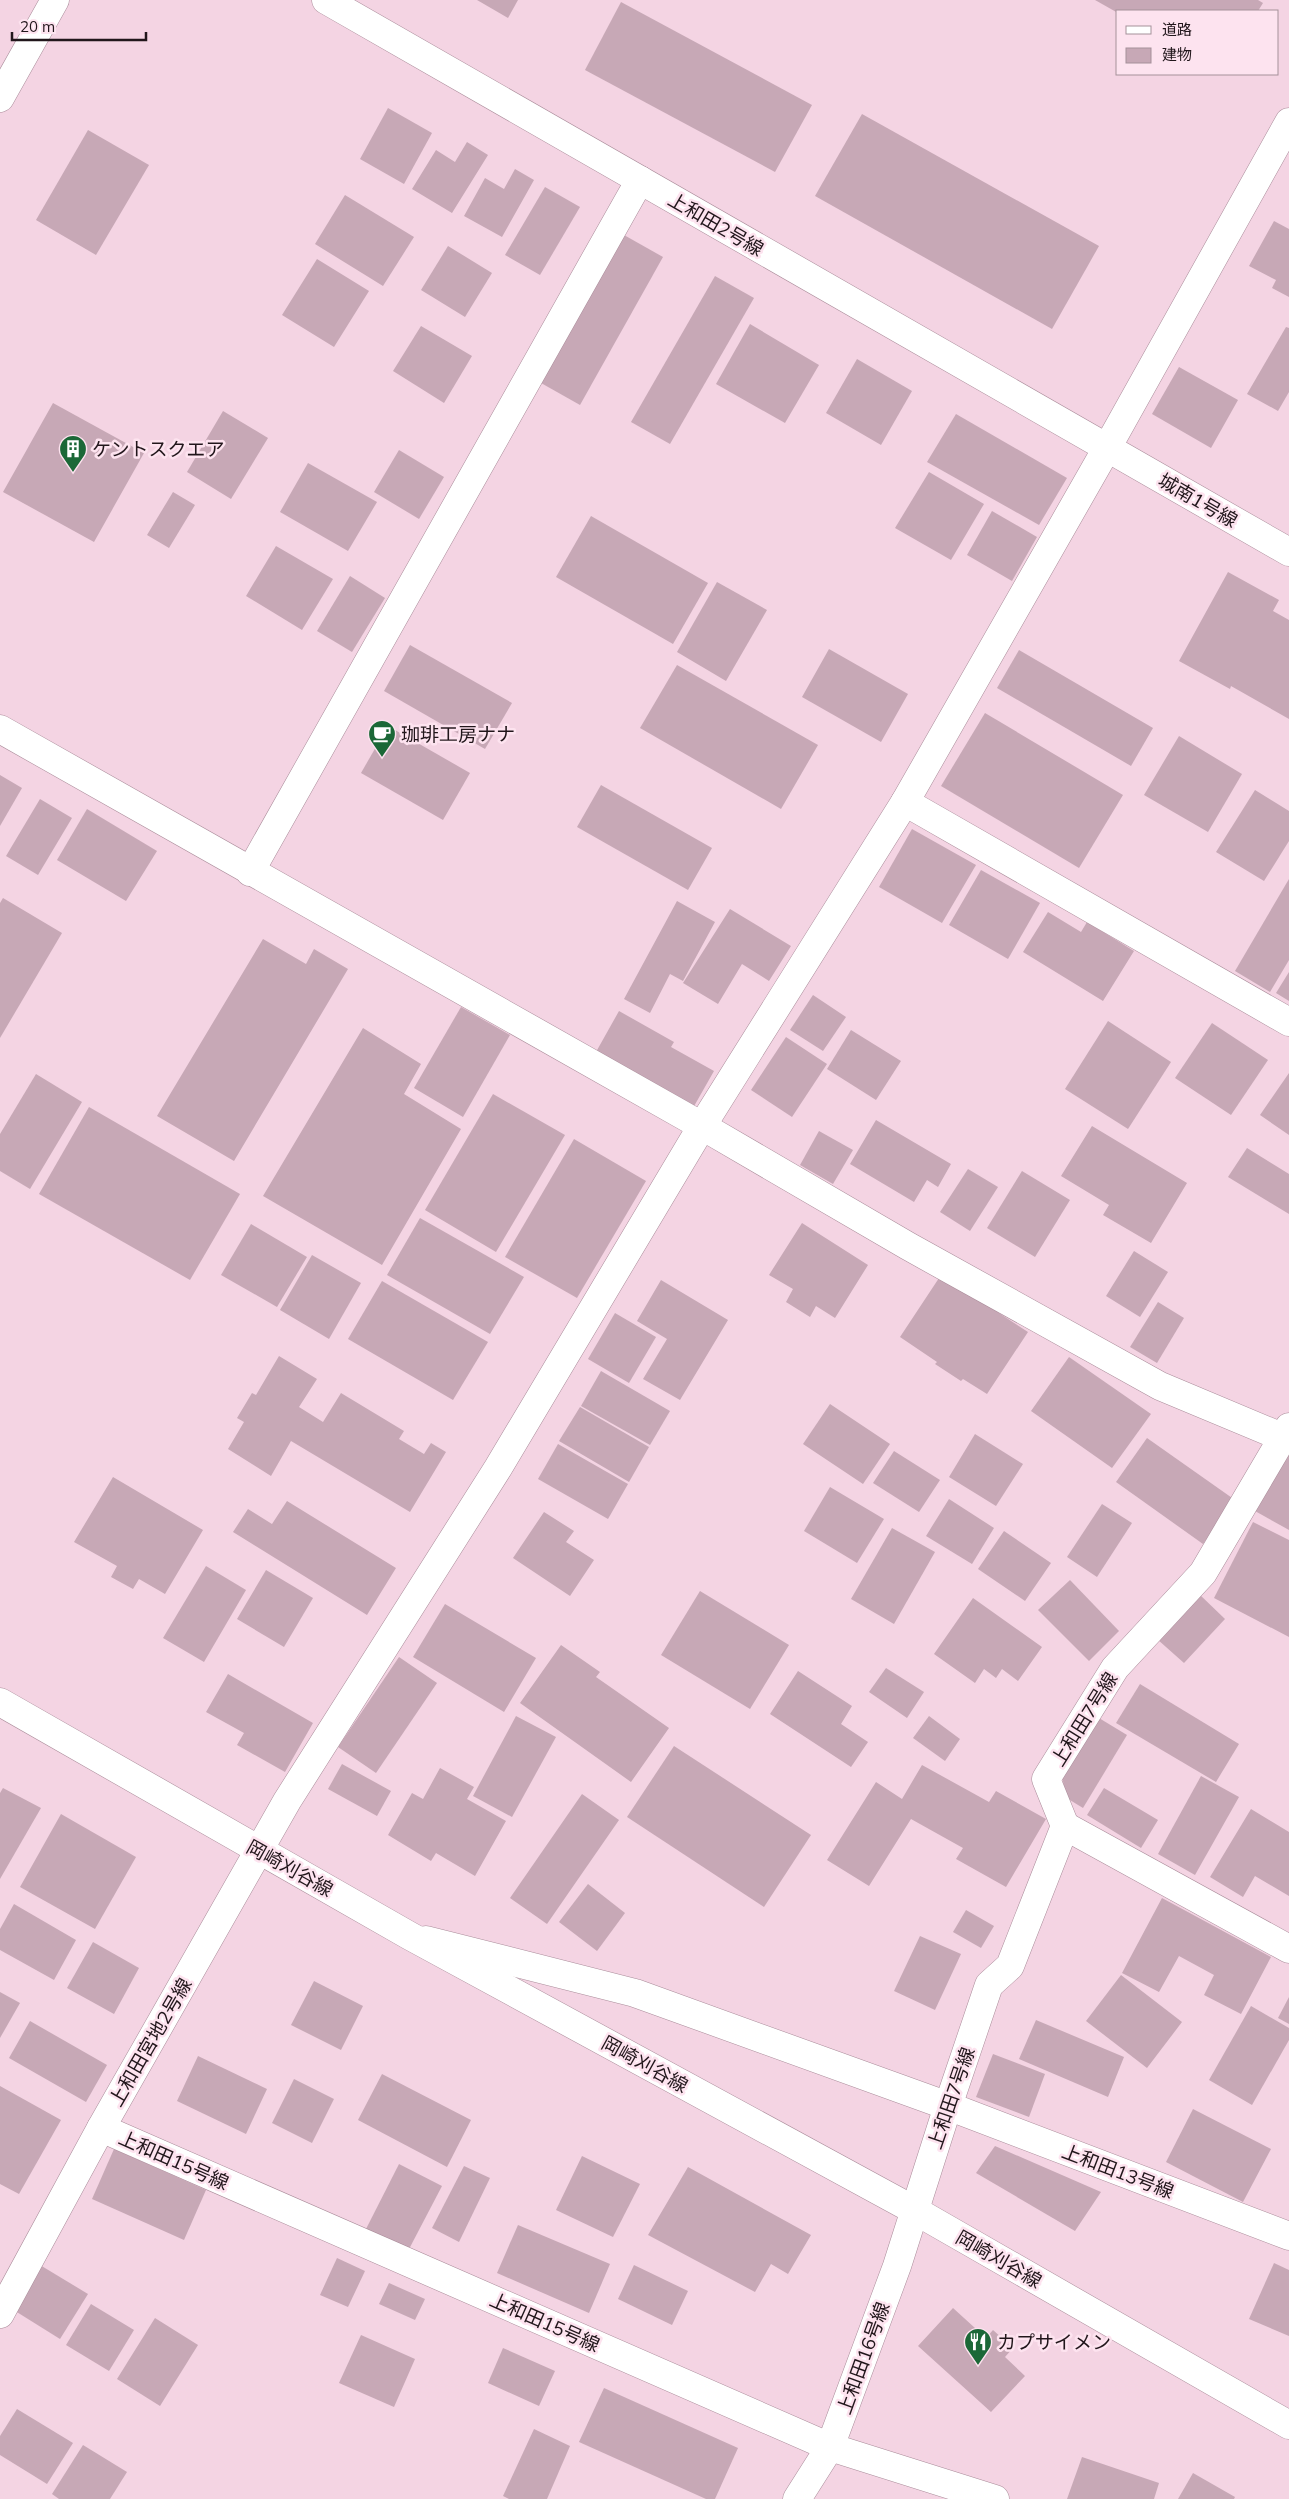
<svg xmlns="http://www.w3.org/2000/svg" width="1289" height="2499" viewBox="0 0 1289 2499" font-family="Mulish,'Noto Sans JP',sans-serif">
  <rect width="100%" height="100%" fill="#f4d4e3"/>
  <g fill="#c7a8b6">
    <path d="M477,0H518L508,18Z"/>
    <path d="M1095,0H1258L1263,3L1258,11L1118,13Z"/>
    <path d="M621,2L812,105L775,172L585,70Z"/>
    <path d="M388,108L432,133L404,184L360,159Z"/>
    <path d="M862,114L1099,246L1052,329L815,196Z"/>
    <path d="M88,130L149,165L96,255L36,220Z"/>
    <path d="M467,142L488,155L452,213L412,189L436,150L455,162Z"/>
    <path d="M515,169L534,180L502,237L464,216L485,178L504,189Z"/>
    <path d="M545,187L580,207L540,275L505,255Z"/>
    <path d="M345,195L414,237L383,286L315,244Z"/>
    <path d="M1274,221L1289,229V297L1272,288L1276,280L1249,266Z"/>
    <path d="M624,235L663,257L580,405L541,383Z"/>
    <path d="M448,246L492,273L465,317L421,290Z"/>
    <path d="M317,259L369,291L334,347L282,315Z"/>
    <path d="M715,276L754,298L670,444L631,422Z"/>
    <path d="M750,324L819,365L785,423L716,384Z"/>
    <path d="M421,326L472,356L444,403L393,371Z"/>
    <path d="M1286,327L1289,328V392L1278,411L1247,394Z"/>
    <path d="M857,359L912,391L881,445L826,413Z"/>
    <path d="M1179,367L1238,400L1211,448L1152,414Z"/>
    <path d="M53,403L144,453L94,542L3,492Z"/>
    <path d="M223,411L268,438L231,499L187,472Z"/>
    <path d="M956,414L1067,478L1039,525L927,462Z"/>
    <path d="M399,450L444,477L419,519L374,492Z"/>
    <path d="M308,463L377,502L348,551L280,512Z"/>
    <path d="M929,472L984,504L951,560L895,528Z"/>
    <path d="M173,492L195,505L169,548L147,535Z"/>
    <path d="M992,511L1037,537L1012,581L967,555Z"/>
    <path d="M591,516L708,583L673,644L556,577Z"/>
    <path d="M276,546L333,579L302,630L246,596Z"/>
    <path d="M1228,572L1279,600L1273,611L1289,620V719L1231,686L1230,689L1179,661Z"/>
    <path d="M350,576L385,598L352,652L317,631Z"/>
    <path d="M717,582L767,610L726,681L677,652Z"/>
    <path d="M410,645L512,703L485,749L384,691Z"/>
    <path d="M829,649L908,694L881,742L802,697Z"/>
    <path d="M1019,650L1153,728L1131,766L997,688Z"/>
    <path d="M677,665L818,745L781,809L640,728Z"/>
    <path d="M985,713L1123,795L1079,868L941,786Z"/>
    <path d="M388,726L470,773L443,820L361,773Z"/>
    <path d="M1179,736L1242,774L1208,832L1144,795Z"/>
    <path d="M0,775L22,788L0,826Z"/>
    <path d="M601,785L712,848L688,890L577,827Z"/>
    <path d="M1255,790L1289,811V841L1264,881L1216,852Z"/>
    <path d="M40,799L72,818L38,875L6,856Z"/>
    <path d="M87,809L157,851L126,901L57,860Z"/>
    <path d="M912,829L976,865L942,923L879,887Z"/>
    <path d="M981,870L1040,903L1008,959L949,925Z"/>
    <path d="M1289,879V960L1270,992L1235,971Z"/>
    <path d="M3,898L62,933L0,1038V903Z"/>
    <path d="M677,901L715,922L683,981L670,974L650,1013L624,999Z"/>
    <path d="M730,909L791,946L769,981L742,964L718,1004L683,983Z"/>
    <path d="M1048,912L1081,932L1087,922L1134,951L1103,1001L1023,952Z"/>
    <path d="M263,939L306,964L314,949L348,969L234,1161L157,1116Z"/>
    <path d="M1289,972V1001L1276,993Z"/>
    <path d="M813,995L846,1017L823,1051L790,1030Z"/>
    <path d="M461,1007L510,1035L463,1117L414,1088Z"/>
    <path d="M619,1011L674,1042L671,1047L714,1071L693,1108L596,1052Z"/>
    <path d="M1108,1021L1171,1062L1128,1129L1065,1089Z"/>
    <path d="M1212,1023L1268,1060L1231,1115L1175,1078Z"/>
    <path d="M363,1028L421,1064L404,1094L461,1129L382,1265L263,1196Z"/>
    <path d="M851,1030L901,1061L876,1100L827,1069Z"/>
    <path d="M786,1037L827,1064L792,1117L751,1090Z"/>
    <path d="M1289,1073V1135L1260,1115Z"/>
    <path d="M36,1074L82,1102L30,1189L0,1171V1134Z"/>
    <path d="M493,1094L565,1135L496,1252L425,1210Z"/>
    <path d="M89,1107L240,1194L190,1280L39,1194Z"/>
    <path d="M876,1120L951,1164L938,1187L927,1180L914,1202L850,1164Z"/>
    <path d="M1092,1126L1187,1183L1151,1243L1103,1215L1109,1205L1061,1176Z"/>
    <path d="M819,1131L853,1150L833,1184L800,1165Z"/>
    <path d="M574,1139L646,1181L577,1298L505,1257Z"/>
    <path d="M1247,1148L1289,1174V1214L1228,1177Z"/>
    <path d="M968,1169L998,1187L970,1231L940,1212Z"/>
    <path d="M1022,1171L1070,1200L1035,1257L987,1228Z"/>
    <path d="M420,1218L524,1277L490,1334L387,1275Z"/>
    <path d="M802,1223L868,1265L835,1318L816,1306L810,1317L786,1302L793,1289L769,1275Z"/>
    <path d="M251,1224L307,1257L277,1307L221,1275Z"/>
    <path d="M1134,1251L1168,1272L1140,1317L1106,1296Z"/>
    <path d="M312,1255L361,1283L329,1339L280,1310Z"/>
    <path d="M941,1275L1028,1332L987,1394L963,1379L961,1381L935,1364L937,1362L900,1337Z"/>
    <path d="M661,1280L728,1320L680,1400L643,1379L667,1339L637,1321Z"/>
    <path d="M382,1281L488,1342L453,1400L348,1339Z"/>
    <path d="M1158,1302L1184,1318L1157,1363L1130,1347Z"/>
    <path d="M615,1313L656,1337L629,1383L588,1359Z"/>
    <path d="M279,1356L317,1379L299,1407L323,1422L341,1393L404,1431L399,1439L424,1454L431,1443L446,1452L410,1512L291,1441L271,1476L228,1449L244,1422L237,1418L252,1393L256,1395Z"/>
    <path d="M1069,1357L1151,1414L1112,1468L1031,1411Z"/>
    <path d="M601,1371L670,1411L650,1445L581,1406Z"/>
    <path d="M830,1404L890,1444L863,1484L803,1444Z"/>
    <path d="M580,1407L649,1447L629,1482L559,1441Z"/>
    <path d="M975,1434L1023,1464L996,1506L949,1477Z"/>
    <path d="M1147,1438L1235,1500L1203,1544L1116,1482Z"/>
    <path d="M558,1444L628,1484L608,1519L538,1479Z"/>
    <path d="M894,1451L940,1480L919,1512L873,1483Z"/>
    <path d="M1287,1453L1289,1455V1530L1255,1511Z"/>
    <path d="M113,1477L203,1530L165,1594L139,1579L133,1589L111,1577L117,1566L74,1542Z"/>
    <path d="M830,1487L884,1519L857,1563L804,1531Z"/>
    <path d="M949,1499L994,1528L972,1564L926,1536Z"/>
    <path d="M287,1501L396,1568L367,1615L233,1532L248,1509L272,1524Z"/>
    <path d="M1102,1504L1132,1523L1097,1577L1067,1557Z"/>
    <path d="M544,1512L574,1531L566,1542L594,1560L570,1596L513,1558Z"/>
    <path d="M1253,1522L1289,1540V1637L1214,1598Z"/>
    <path d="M892,1528L935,1552L894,1624L851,1599Z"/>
    <path d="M1004,1531L1051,1563L1025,1601L978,1569Z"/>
    <path d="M206,1566L246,1590L204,1662L163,1638Z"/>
    <path d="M266,1570L313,1598L284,1647L237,1619Z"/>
    <path d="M1070,1580L1119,1631L1089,1661L1038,1610Z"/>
    <path d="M700,1591L789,1645L750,1709L661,1655Z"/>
    <path d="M1198,1593L1225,1619L1184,1663L1157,1639Z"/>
    <path d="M973,1598L1042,1647L1018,1681L1002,1669L996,1678L984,1669L975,1683L934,1654Z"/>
    <path d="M445,1604L536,1658L504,1712L413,1657Z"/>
    <path d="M561,1645L600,1672L596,1677L669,1728L631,1782L520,1703Z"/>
    <path d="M399,1657L437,1683L376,1773L338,1747Z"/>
    <path d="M886,1668L924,1692L907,1718L869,1692Z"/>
    <path d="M798,1671L852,1706L841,1724L868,1742L851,1767L770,1714Z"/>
    <path d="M228,1674L313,1723L285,1772L237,1745L244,1733L206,1712Z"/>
    <path d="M1140,1684L1239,1744L1216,1782L1116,1723Z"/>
    <path d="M1094,1715L1127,1735L1083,1808L1065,1797L1062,1773Z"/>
    <path d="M516,1716L556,1737L512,1817L473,1796Z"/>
    <path d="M929,1716L960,1739L945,1761L913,1738Z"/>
    <path d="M674,1746L811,1835L764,1907L627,1817Z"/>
    <path d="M342,1764L391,1791L377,1816L328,1789Z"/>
    <path d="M922,1765L989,1802L996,1791L1046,1819L1006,1887L956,1859L963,1848L911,1819L869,1886L827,1860L876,1782L902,1799Z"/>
    <path d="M440,1768L474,1787L467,1799L506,1821L475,1876L436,1853L431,1861L388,1835L412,1793L423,1799Z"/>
    <path d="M1201,1776L1239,1797L1195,1875L1158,1854Z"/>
    <path d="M3,1788L41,1808L0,1879V1793Z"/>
    <path d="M1104,1788L1158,1820L1141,1848L1087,1815Z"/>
    <path d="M582,1794L619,1820L547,1924L510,1898Z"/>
    <path d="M1251,1809L1289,1832V1896L1255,1876L1243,1897L1210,1877Z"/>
    <path d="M61,1814L136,1857L95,1929L20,1887Z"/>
    <path d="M588,1884L625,1913L597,1951L559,1922Z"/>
    <path d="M1162,1898L1271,1957L1241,2014L1204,1995L1214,1975L1179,1956L1159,1992L1122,1973Z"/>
    <path d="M14,1904L76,1940L54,1980L0,1950V1929Z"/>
    <path d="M966,1910L994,1926L981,1948L953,1932Z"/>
    <path d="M920,1936L961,1954L935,2010L894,1991Z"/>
    <path d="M93,1942L139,1968L114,2014L67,1988Z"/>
    <path d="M1121,1975L1182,2022L1147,2068L1086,2021Z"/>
    <path d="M314,1981L363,2006L341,2050L291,2025Z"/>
    <path d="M0,1992L20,2003L0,2038Z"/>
    <path d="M1289,1997V2024L1278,2018Z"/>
    <path d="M1251,2006L1289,2028V2040L1252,2105L1209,2080Z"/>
    <path d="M1036,2020L1124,2057L1108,2097L1019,2059Z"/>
    <path d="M30,2021L107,2065L86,2102L9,2058Z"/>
    <path d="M993,2054L1045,2074L1029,2117L976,2097Z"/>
    <path d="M198,2056L267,2089L246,2134L177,2101Z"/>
    <path d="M382,2074L471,2120L447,2167L358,2120Z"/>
    <path d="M294,2079L334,2099L312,2143L272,2123Z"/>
    <path d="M0,2086L61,2120L19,2194L0,2184Z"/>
    <path d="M1193,2109L1271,2149L1243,2202L1166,2162Z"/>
    <path d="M995,2146L1101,2192L1075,2231L976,2173Z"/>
    <path d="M114,2149L206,2190L184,2240L92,2199Z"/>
    <path d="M582,2156L640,2184L613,2237L556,2210Z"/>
    <path d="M399,2164L442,2186L408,2251L366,2229Z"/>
    <path d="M464,2166L490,2178L459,2242L432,2228Z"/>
    <path d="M688,2167L811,2235L788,2274L771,2264L755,2292L648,2235Z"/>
    <path d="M518,2225L610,2264L589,2313L497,2273Z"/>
    <path d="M337,2258L365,2271L348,2307L320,2295Z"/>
    <path d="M1274,2263L1289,2270V2336L1249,2319Z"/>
    <path d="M40,2265L88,2294L60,2339L12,2309Z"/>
    <path d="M634,2265L688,2291L672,2325L618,2299Z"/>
    <path d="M389,2283L425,2299L415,2320L379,2304Z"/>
    <path d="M91,2304L134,2330L109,2371L66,2345Z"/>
    <path d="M953,2308L986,2338L993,2330L1013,2348L1005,2357L1025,2376L991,2412L918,2346Z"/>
    <path d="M155,2318L198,2345L160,2406L117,2379Z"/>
    <path d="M361,2335L415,2359L394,2407L339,2383Z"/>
    <path d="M503,2348L555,2371L539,2406L488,2383Z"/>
    <path d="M604,2388L738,2448L715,2499H706L579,2442Z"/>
    <path d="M17,2409L73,2443L47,2484L0,2455V2436Z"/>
    <path d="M534,2429L570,2446L547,2499H509L503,2496Z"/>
    <path d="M83,2445L127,2472L110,2499H59L52,2494Z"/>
    <path d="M1082,2457L1159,2483L1154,2499H1067Z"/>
    <path d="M1193,2473L1235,2497L1234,2499H1178Z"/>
  </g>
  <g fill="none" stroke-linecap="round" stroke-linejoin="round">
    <defs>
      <g id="street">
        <path d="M0,98L55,0"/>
        <path d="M0,729L702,1126L908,1246L1160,1386L1289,1440"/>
        <path d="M905,802L1289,1022"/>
        <path d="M250,872L640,180"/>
        <path d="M1065,1826L1289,1949"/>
        <path d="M426,1940L635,1993L948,2106L1289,2236"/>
        <path d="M101,2128L830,2447L995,2499"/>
        <path d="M0,2314L101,2128L287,1801L498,1468L702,1126L905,802L1107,448L1289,122"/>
        <path d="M797,2499L830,2447L897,2266L948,2106L989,1985L1010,1966L1065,1826L1046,1779L1115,1668L1203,1573L1289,1427"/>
      </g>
      <path id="secondary" d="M326,0L1289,552"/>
      <path id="primary" d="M0,1702L410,1936L914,2210L1289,2425"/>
    </defs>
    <use href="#street" stroke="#aa8c9a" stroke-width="29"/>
    <use href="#secondary" stroke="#aa8c9a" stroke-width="29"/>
    <use href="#primary" stroke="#aa8c9a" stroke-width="29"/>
    <use href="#street" stroke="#fff" stroke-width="28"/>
    <use href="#secondary" stroke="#fff" stroke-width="28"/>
    <use href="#primary" stroke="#fff" stroke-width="28"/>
  </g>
  <defs>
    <symbol id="building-pin" viewBox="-11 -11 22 30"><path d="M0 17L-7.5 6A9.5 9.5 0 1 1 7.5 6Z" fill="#1b6837" stroke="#fde3ef"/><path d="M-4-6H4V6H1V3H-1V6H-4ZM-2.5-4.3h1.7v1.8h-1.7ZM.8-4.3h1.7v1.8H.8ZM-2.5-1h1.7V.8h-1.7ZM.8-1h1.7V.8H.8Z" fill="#fff"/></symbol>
    <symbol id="cafe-pin" viewBox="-11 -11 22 30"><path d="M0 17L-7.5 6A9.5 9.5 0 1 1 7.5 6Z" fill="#1b6837" stroke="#fde3ef"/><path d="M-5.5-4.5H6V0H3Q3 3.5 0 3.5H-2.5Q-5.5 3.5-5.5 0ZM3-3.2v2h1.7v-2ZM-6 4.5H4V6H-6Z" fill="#fff"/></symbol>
    <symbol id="restaurant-pin" viewBox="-11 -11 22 30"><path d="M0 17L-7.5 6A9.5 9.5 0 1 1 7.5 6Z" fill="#1b6837" stroke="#fde3ef"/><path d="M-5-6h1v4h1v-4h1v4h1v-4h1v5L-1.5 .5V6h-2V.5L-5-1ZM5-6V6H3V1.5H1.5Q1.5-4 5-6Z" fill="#fff"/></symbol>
  </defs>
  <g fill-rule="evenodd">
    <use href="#building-pin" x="57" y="433" width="32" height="43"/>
    <use href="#cafe-pin" x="366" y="718" width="32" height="43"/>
    <use href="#restaurant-pin" x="962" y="2326" width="32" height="43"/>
  </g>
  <g text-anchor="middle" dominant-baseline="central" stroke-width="5" stroke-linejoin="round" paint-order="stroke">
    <g font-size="19" fill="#21161b" stroke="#fde3ef">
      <text transform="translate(716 224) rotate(30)">上和田2号線</text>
      <text transform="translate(1198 500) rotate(30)">城南1号線</text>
      <text transform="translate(1084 1719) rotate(-58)">上和田7号線</text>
      <text transform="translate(290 1868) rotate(29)">岡崎刈谷線</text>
      <text transform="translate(150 2042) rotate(-60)">上和田宮地2号線</text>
      <text transform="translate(645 2064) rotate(29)">岡崎刈谷線</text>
      <text transform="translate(951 2098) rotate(-71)">上和田7号線</text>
      <text transform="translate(174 2160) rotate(24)">上和田15号線</text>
      <text transform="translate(1118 2171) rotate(21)">上和田13号線</text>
      <text transform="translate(999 2259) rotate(30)">岡崎刈谷線</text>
      <text transform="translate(545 2322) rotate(24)">上和田15号線</text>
      <text transform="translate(863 2358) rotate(-70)">上和田16号線</text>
    </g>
    <g font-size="19" fill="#21161b" stroke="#fde3ef" text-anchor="start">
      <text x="92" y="449">ケントスクエア</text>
      <text x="401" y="734">珈琲工房ナナ</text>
      <text x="997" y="2342">カプサイメン</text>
    </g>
  </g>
  <rect x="1116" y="10" width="162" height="65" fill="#fde3ef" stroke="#a5919a"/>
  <rect x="1126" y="26" width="25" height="8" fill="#ffffff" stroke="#a5919a"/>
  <text x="1162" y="35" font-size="15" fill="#21161b">道路</text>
  <rect x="1126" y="48" width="25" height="15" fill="#c7a8b6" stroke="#a5919a"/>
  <text x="1162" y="60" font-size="15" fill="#21161b">建物</text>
  <path d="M12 32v8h134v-8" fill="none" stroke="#21161b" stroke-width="2.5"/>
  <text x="20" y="32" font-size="15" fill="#21161b" stroke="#fde3ef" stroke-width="4" paint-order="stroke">20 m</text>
</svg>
